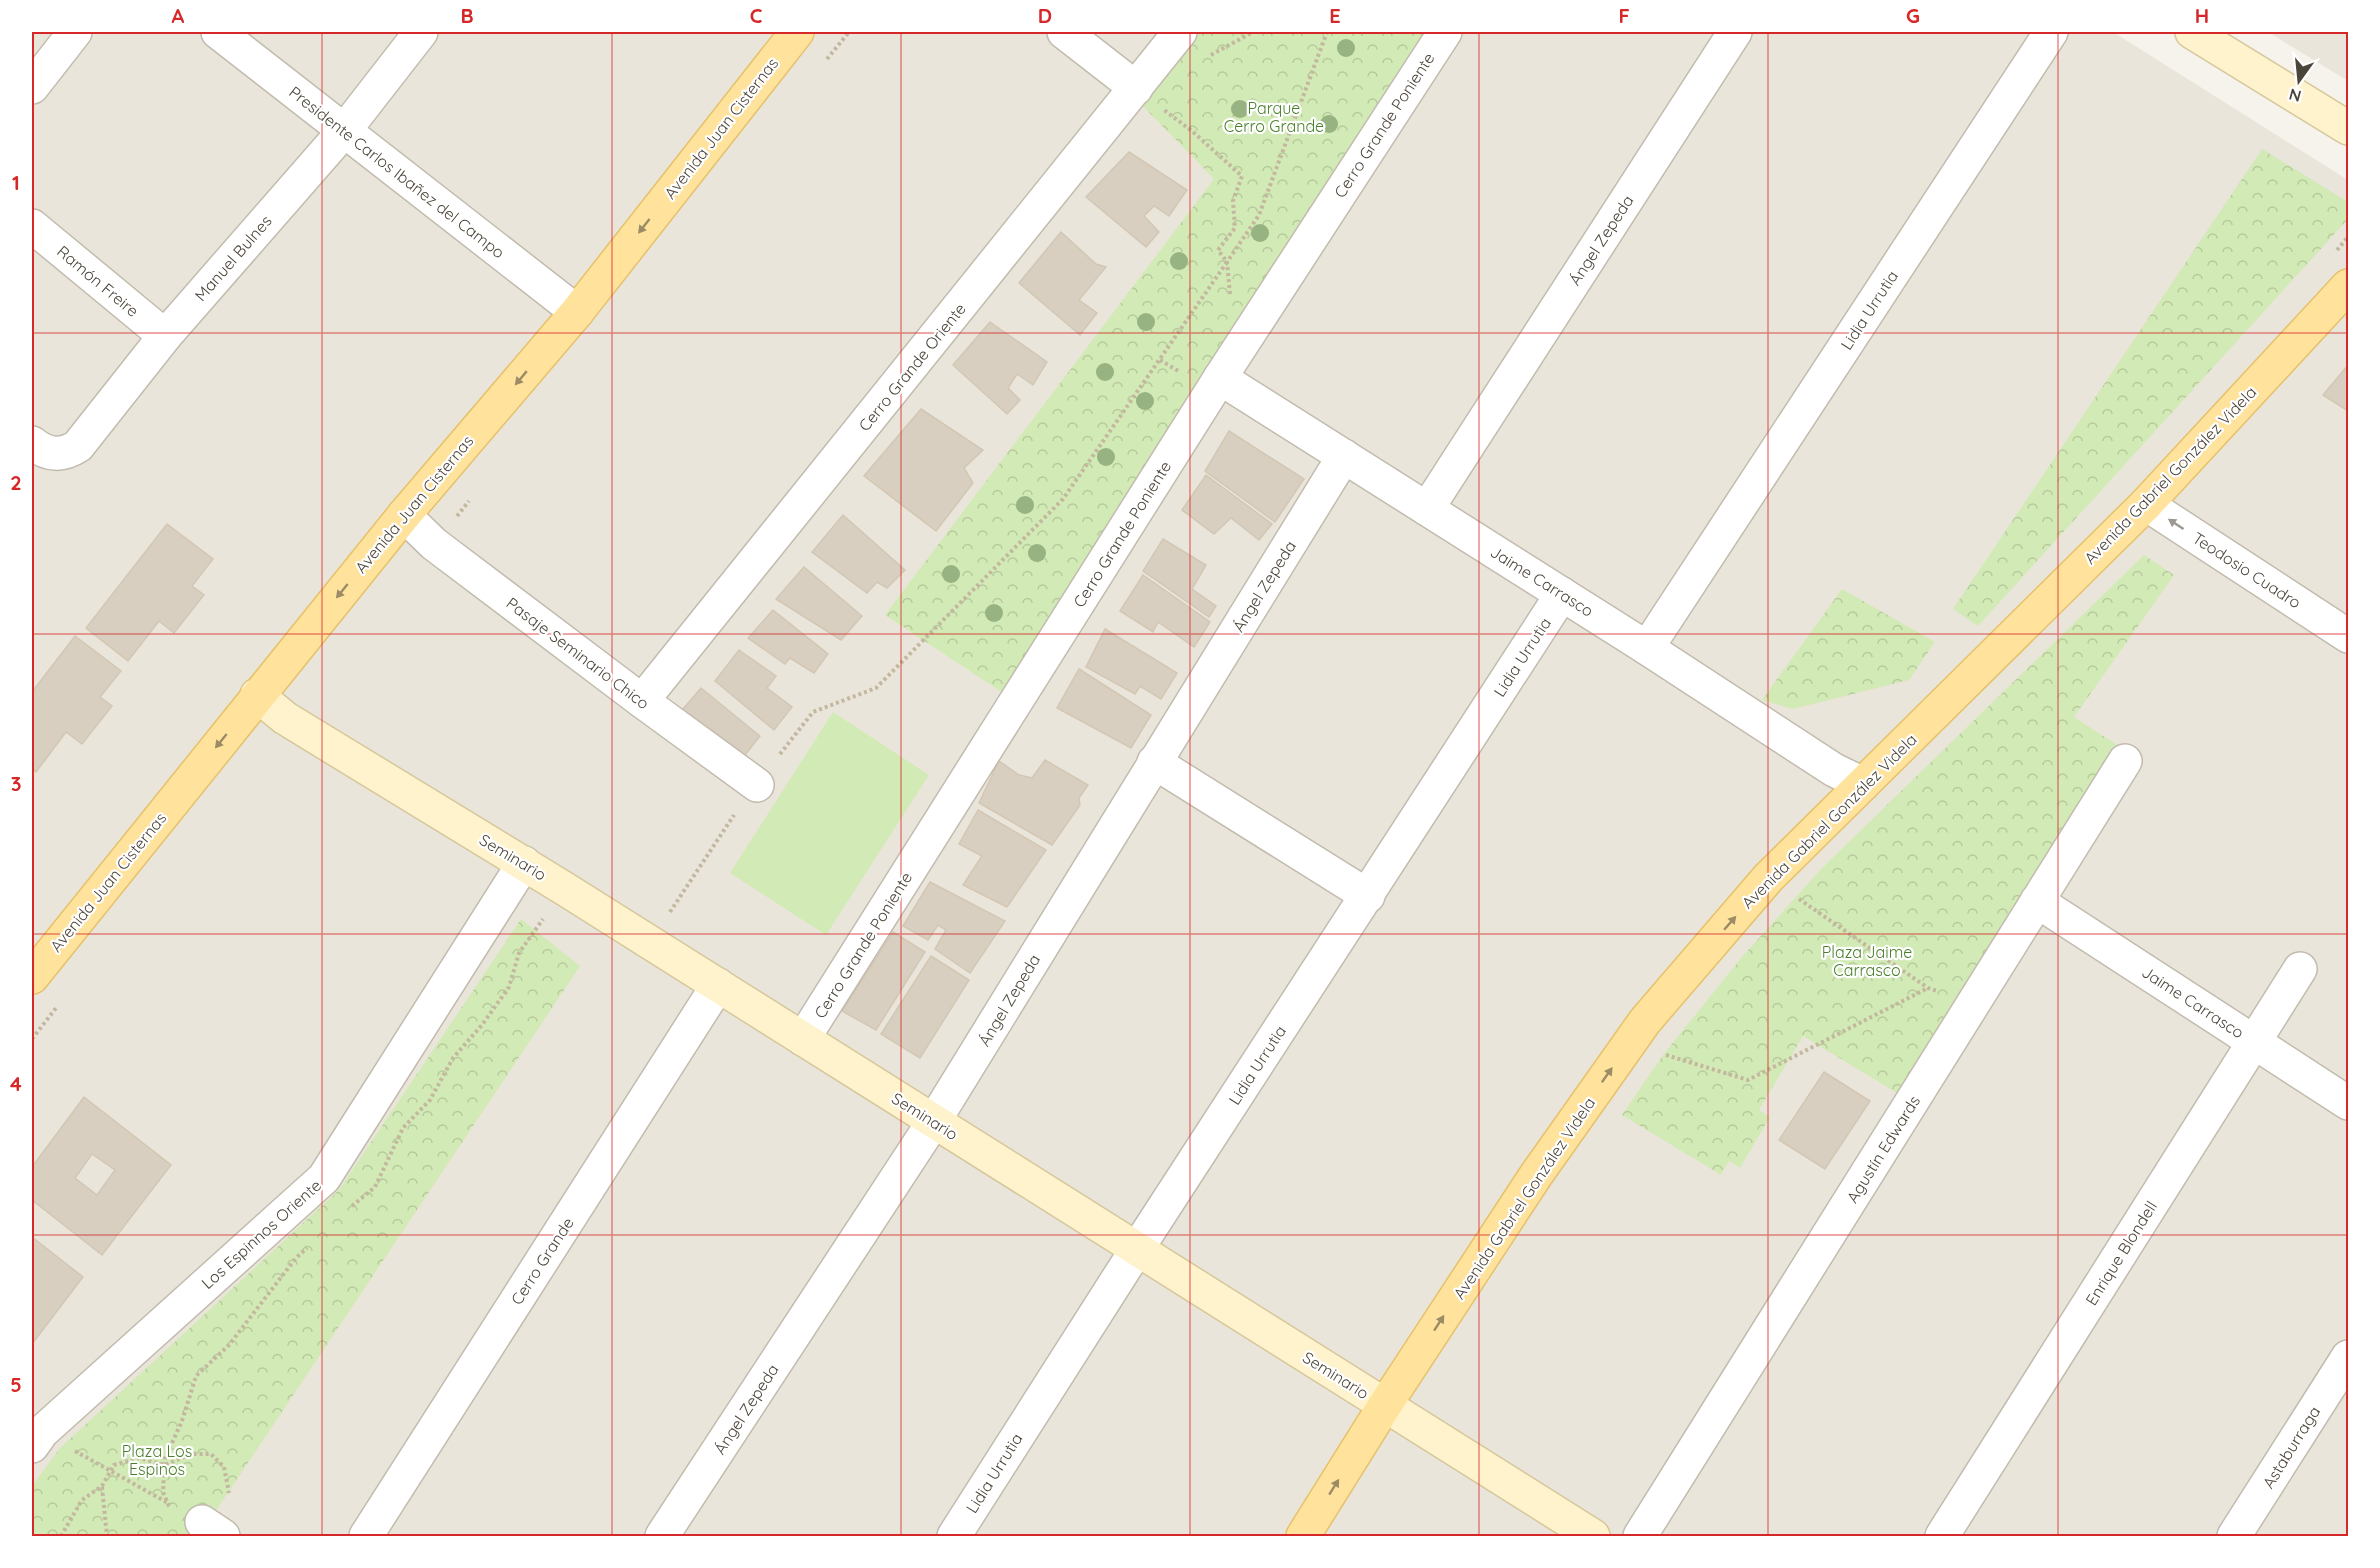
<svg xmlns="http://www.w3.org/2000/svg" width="2380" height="1568" viewBox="0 0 2380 1568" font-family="Quicksand,sans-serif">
  <defs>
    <pattern id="park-crowns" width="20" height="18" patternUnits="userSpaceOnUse" patternTransform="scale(1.5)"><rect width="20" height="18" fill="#d2eab5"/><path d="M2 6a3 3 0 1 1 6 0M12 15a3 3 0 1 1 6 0" fill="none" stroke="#b6ca9c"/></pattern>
  </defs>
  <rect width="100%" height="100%" fill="#f6f3ec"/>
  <g fill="#eae5da">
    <path d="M32,32H2113L2348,180V1536H32Z"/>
    <path d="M2268,32H2348V81Z"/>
  </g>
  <path fill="#d2eab5" d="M833,712L929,775L826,935L730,873Z"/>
  <g fill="url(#park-crowns)">
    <path d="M1191,32H1436L1006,695L885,615L1214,179L1138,101Z"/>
    <path d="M2262,149L2348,202V219L1978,626L1953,609Z"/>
    <path d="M2144,555L2174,575L2074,717L2117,745L1897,1093L1803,1036L1759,1110L1770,1117L1740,1168L1729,1161L1721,1175L1622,1115L1663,1055L1742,957L1821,869Z"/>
    <path d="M1842,589L1935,642L1909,680L1793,709L1762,700Z"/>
    <path d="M521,919L580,966L199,1536H32V1486L60,1448L339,1190Z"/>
  </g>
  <g fill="#d8cfc1" stroke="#d3c7b4" stroke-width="1.5" fill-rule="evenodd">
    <path d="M1129,152L1187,190L1169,216L1154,206L1144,216L1159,232L1146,247L1086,197Z"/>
    <path d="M1061,232L1096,264L1106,267L1079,300L1097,313L1080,335L1019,283Z"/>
    <path d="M990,322L1047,362L1033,385L1017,374L1008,388L1020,400L1007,414L953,365Z"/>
    <path d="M2348,365V411L2323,395Z"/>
    <path d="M921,409L983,450L964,468L973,483L936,531L864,476Z"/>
    <path d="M1229,431L1304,479L1275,522L1205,471Z"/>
    <path d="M1206,475L1272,524L1259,540L1231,518L1214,534L1182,510Z"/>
    <path d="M843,515L905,570L887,588L877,582L867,593L812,552Z"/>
    <path d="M167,524L213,559L192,586L204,595L174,633L159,621L128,661L86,628Z"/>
    <path d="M1163,539L1206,565L1192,589L1216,606L1209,617L1143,571Z"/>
    <path d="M804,567L862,616L841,640L776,599Z"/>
    <path d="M1143,575L1210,622L1194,647L1158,622L1153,632L1120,611Z"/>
    <path d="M773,610L828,654L814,673L790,658L785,664L748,638Z"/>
    <path d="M1105,629L1177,673L1161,699L1140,686L1135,694L1086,667Z"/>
    <path d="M75,636L121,671L100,697L112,706L82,744L66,732L36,772L32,769V692Z"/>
    <path d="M739,650L776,676L767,688L792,707L774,730L715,681Z"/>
    <path d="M1079,669L1151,715L1131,748L1057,708Z"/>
    <path d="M701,688L760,736L737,765L677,716Z"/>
    <path d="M1045,760L1088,785L1079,798L1080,805L1052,845L979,803L999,761L1019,775L1032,778Z"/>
    <path d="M978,810L1046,850L1007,907L963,885L982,856L959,844Z"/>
    <path d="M930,882L1005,921L970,973L935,949L946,930L938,925L928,940L903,926Z"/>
    <path d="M893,932L925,952L876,1030L842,1011Z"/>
    <path d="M931,956L969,980L920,1058L881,1034Z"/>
    <path d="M1824,1072L1870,1101L1825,1169L1779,1140Z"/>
    <path d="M84,1097L171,1165L102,1255L32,1200V1167ZM92,1154L115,1170L97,1195L75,1178Z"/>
    <path d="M32,1237L83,1277L32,1344Z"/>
  </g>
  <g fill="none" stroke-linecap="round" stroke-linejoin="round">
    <defs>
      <g id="street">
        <path d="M218,32L577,312"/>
        <path d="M1064,32L1136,88"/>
        <path d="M32,87L75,32"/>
        <path d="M32,226L165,336"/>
        <path d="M1220,378L1647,648L1834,770L1863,784"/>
        <path d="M32,443C47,455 61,457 78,446L165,336L344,131L421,32"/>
        <path d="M2146,504L2348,636"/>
        <path d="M1427,509L1735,32"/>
        <path d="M404,515L434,544L642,701L757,785"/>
        <path d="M1647,648L2051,32"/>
        <path d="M642,701L1180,32"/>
        <path d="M1154,762L1368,896"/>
        <path d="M2037,901L2348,1103"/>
        <path d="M803,1039L1220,378L1445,32"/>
        <path d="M32,1446L42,1432L324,1178L524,863"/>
        <path d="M202,1522L223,1536"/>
        <path d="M366,1536L718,985"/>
        <path d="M662,1536L934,1121L1344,456"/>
        <path d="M954,1536L1137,1249L1562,594"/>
        <path d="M1640,1536L2125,761"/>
        <path d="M1942,1536L2300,969"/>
        <path d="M2234,1536L2348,1357"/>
      </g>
      <g id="secondary">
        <path d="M2192,32L2348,128"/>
        <path d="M257,695L285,718L565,889L1593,1536"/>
      </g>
      <g id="primary">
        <path d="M32,977L404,515L577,312L797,32"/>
        <path d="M1303,1536L1385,1405L1536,1175L1645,1021L1768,878L2146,504L2348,286"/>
      </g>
    </defs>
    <use href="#street" stroke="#c2bbae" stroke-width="36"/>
    <use href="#secondary" stroke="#d6c79b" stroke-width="36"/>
    <use href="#primary" stroke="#e6c16a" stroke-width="36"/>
    <g stroke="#c4b79f" stroke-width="4" stroke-dasharray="3 3" stroke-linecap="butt">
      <path d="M1211,55L1253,32"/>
      <path d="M827,59L849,32"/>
      <path d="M2337,250L2348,237"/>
      <path d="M1230,294L1227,262L1259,215L1327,32"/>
      <path d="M1160,360L1180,372"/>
      <path d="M457,516L469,501"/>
      <path d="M780,754L813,712L876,688L1063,499L1227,262L1218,250L1235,228L1233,201L1242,176L1192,131L1164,110"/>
      <path d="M1799,899L1928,988L1937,991"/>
      <path d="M670,912L734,815"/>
      <path d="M32,1039L56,1008"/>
      <path d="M1666,1055L1748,1080L1928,988"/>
      <path d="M352,1206L375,1187L403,1128L430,1100L453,1058L482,1025L509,987L519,953L543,919"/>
      <path d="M75,1451L168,1503"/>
      <path d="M102,1487L107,1536"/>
      <path d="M169,1506L163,1492L165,1458L182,1421L196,1376L229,1345L296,1258L307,1248"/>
      <path d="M61,1536L82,1500L102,1486L114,1465L139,1458L165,1465L191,1454H211L224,1467L229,1493"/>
    </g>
    <use href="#street" stroke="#fff" stroke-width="33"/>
    <use href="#secondary" stroke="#fff3cd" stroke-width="33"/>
    <use href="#primary" stroke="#ffe39c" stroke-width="33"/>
  </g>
  <g fill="#97b381">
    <circle cx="1346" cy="48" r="9"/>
    <circle cx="1240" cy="109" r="9"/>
    <circle cx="1329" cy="124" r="9"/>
    <circle cx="1260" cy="233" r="9"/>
    <circle cx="1179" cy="261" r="9"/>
    <circle cx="1146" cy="322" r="9"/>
    <circle cx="1105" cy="372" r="9"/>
    <circle cx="1145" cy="401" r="9"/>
    <circle cx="1106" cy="457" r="9"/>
    <circle cx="1025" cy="505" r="9"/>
    <circle cx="1037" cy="553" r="9"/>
    <circle cx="951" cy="574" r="9"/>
    <circle cx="994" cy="613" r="9"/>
  </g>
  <defs><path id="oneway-solid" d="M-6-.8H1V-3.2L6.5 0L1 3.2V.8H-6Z" transform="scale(1.5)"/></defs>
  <g fill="#9c8c66">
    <use href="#oneway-solid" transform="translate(644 226) rotate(128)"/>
    <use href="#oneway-solid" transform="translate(521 378) rotate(130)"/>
    <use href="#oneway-solid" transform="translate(342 591) rotate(129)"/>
    <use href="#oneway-solid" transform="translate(221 741) rotate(129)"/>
    <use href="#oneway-solid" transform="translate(1730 923) rotate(-49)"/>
    <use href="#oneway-solid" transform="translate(1607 1075) rotate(-55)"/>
    <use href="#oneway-solid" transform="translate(1439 1323) rotate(-57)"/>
    <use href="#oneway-solid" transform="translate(1334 1487) rotate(-58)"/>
  </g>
  <use fill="#9c9892" href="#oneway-solid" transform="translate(2176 524) rotate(-147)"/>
  <path fill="none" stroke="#d62828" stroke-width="1.5" stroke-opacity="0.55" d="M322,32V1536M612,32V1536M901,32V1536M1190,32V1536M1479,32V1536M1768,32V1536M2058,32V1536M32,333H2348M32,634H2348M32,934H2348M32,1235H2348"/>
  <g text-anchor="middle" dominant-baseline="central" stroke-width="4.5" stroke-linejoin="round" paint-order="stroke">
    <g font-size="16" fill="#4a7f2a" stroke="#fff">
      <text x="1274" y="108">Parque<tspan x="1274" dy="18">Cerro Grande</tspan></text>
      <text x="1867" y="952">Plaza Jaime<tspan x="1867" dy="18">Carrasco</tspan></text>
      <text x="157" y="1451">Plaza Los<tspan x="157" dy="18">Espinos</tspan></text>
    </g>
    <g font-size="16" fill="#4b4439" stroke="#fff">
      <text transform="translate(1384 125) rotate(-57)">Cerro Grande Poniente</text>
      <text transform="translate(721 128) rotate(-52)">Avenida Juan Cisternas</text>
      <text transform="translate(397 172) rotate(38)">Presidente Carlos Ibañez del Campo</text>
      <text transform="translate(1601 240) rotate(-57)">Ángel Zepeda</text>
      <text transform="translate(233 258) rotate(-49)">Manuel Bulnes</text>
      <text transform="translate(98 281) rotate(40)">Ramón Freire</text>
      <text transform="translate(1869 310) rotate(-57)">Lidia Urrutia</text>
      <text transform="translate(912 367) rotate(-51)">Cerro Grande Oriente</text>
      <text transform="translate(2170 475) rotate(-46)">Avenida Gabriel González Videla</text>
      <text transform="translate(414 504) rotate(-50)">Avenida Juan Cisternas</text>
      <text transform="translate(1122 534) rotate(-58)">Cerro Grande Poniente</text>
      <text transform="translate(2247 570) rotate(33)">Teodosio Cuadro</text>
      <text transform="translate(1542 581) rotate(32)">Jaime Carrasco</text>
      <text transform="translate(1264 586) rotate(-58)">Ángel Zepeda</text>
      <text transform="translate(578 653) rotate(37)">Pasaje Seminario Chico</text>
      <text transform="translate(1522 657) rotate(-57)">Lidia Urrutia</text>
      <text transform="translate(1829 821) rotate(-45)">Avenida Gabriel González Videla</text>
      <text transform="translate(513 857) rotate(31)">Seminario</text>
      <text transform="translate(108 882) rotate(-51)">Avenida Juan Cisternas</text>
      <text transform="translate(863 945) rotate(-58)">Cerro Grande Poniente</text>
      <text transform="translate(1009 1000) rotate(-59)">Ángel Zepeda</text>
      <text transform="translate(2193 1002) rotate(33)">Jaime Carrasco</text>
      <text transform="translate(1257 1065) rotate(-57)">Lidia Urrutia</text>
      <text transform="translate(925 1116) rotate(32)">Seminario</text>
      <text transform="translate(1883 1149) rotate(-58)">Agustín Edwards</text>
      <text transform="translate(1524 1198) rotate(-56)">Avenida Gabriel González Videla</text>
      <text transform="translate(261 1234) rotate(-42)">Los Espinnos Oriente</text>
      <text transform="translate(2121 1253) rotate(-58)">Enrique Blondell</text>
      <text transform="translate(542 1261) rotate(-57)">Cerro Grande</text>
      <text transform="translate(1336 1375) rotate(32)">Seminario</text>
      <text transform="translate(746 1409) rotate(-57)">Ángel Zepeda</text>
      <text transform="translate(2291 1447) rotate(-58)">Astaburraga</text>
      <text transform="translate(994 1473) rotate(-58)">Lidia Urrutia</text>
    </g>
  </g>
  <rect width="2380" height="1568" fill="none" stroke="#ffffff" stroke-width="66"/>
  <g transform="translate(2299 81) rotate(195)" stroke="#ffffff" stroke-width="4.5" paint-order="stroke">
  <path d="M0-4.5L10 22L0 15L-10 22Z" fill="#4b4439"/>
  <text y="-9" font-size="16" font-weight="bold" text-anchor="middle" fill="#4b4439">N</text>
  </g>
  <rect x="33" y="33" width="2314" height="1502" fill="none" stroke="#d62828" stroke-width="2"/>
  <g font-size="20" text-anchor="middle" font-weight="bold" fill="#d62828">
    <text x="178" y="23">A</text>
    <text x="467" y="23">B</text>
    <text x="756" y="23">C</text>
    <text x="1045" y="23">D</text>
    <text x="1335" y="23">E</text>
    <text x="1624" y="23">F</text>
    <text x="1913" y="23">G</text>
    <text x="2202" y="23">H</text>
    <text x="16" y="190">1</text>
    <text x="16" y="490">2</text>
    <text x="16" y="791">3</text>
    <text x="16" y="1091">4</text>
    <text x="16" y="1392">5</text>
  </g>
</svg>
